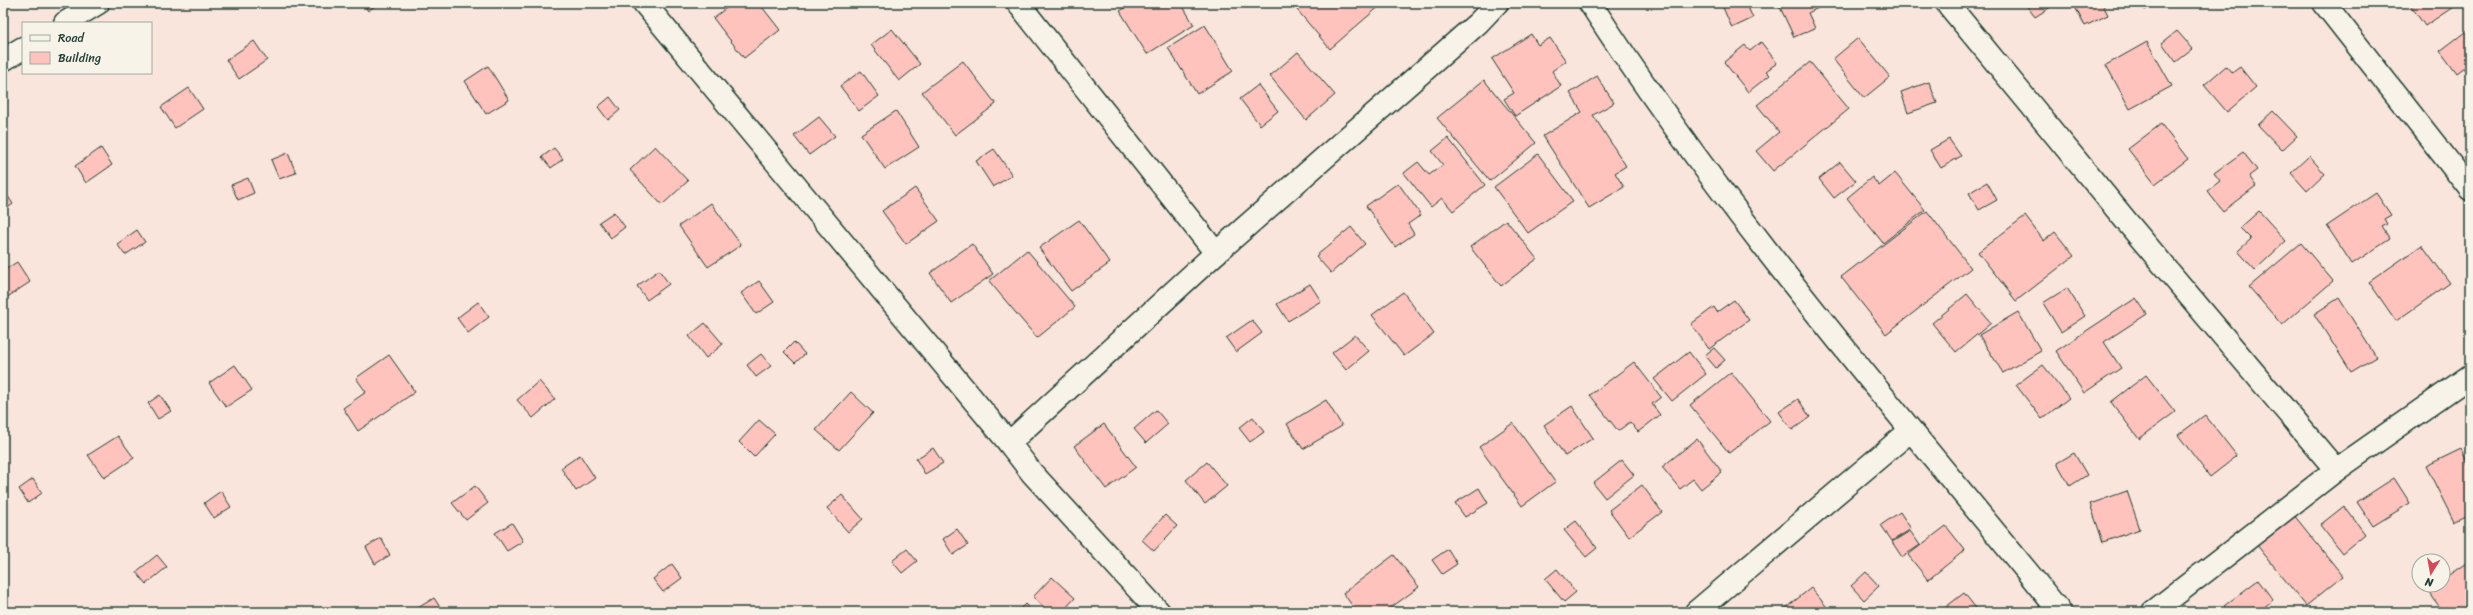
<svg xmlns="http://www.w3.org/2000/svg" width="2473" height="615" viewBox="0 0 2473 615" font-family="Sriracha,sans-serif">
  <rect width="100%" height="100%" fill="#f9e5db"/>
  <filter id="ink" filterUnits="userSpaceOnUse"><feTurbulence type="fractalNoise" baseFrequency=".025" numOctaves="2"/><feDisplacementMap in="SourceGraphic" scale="8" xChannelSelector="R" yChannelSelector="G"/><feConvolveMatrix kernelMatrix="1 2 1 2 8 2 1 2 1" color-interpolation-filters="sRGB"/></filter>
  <g filter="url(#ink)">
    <g fill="#ffc3be" stroke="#1f3d34">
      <path d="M363,3H379L368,11Z"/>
      <path d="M733,3H759L780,30L744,58L713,18Z"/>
      <path d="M1133,3H1181L1194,25L1147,54L1120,11Z"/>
      <path d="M1295,3H1381L1382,4L1330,49L1293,5Z"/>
      <path d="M1393,3H1405L1396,8Z"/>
      <path d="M1721,3H1746L1753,18L1732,28Z"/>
      <path d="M1778,3H1821L1822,6L1808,13L1815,28L1794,37Z"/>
      <path d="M2029,3H2057L2035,17L2026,5Z"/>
      <path d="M2073,3H2102L2108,15L2085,26Z"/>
      <path d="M2141,3H2156L2145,10Z"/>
      <path d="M2409,3H2459L2425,26Z"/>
      <path d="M1205,25L1233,71L1197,94L1168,48Z"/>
      <path d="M892,29L920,64L899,81L871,45Z"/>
      <path d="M2469,29L2470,64L2457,74L2440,51Z"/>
      <path d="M2177,31L2193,49L2176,62L2162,43Z"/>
      <path d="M1531,34L1538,45L1550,38L1566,61L1552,71L1561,86L1515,116L1504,99L1514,93L1492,59Z"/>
      <path d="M1858,38L1890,77L1864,98L1833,59Z"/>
      <path d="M254,41L267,60L239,79L226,60Z"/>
      <path d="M1761,42L1777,63L1766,71L1770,75L1748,92L1724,62L1745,45L1750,51Z"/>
      <path d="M2147,42L2172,86L2130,109L2106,65Z"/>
      <path d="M1298,52L1335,95L1306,120L1270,76Z"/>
      <path d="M963,61L996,104L955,135L922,92Z"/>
      <path d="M1810,62L1849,109L1773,171L1756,151L1779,132L1757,105Z"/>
      <path d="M488,66L509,100L486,114L465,81Z"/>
      <path d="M2226,66L2232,73L2240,67L2256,87L2227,112L2204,85Z"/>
      <path d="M861,71L879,96L859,111L840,86Z"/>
      <path d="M1597,76L1614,103L1593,115L1626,166L1615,173L1624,187L1589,208L1543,136L1582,112L1570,93Z"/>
      <path d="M1484,80L1536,143L1490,181L1437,118Z"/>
      <path d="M1929,82L1937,103L1908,113L1901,92Z"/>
      <path d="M1258,85L1278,111L1260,125L1240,99Z"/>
      <path d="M189,88L203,109L175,128L161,107Z"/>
      <path d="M610,97L620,110L608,120L598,107Z"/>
      <path d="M896,111L919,147L885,169L861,134Z"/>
      <path d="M2273,111L2297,136L2282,150L2258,125Z"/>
      <path d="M819,117L835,136L809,155L794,136Z"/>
      <path d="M2161,124L2188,159L2155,184L2128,149Z"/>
      <path d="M1448,138L1485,185L1453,211L1442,198L1431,207L1404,173L1418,162L1429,175L1443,165L1432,151Z"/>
      <path d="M1949,139L1961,156L1941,168L1930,150Z"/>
      <path d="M655,146L688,181L662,205L630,170Z"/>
      <path d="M101,148L112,165L86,183L75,166Z"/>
      <path d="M554,148L563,159L551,168L542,157Z"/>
      <path d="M994,149L1012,175L993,187L976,161Z"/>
      <path d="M2243,152L2257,170L2249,176L2256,186L2223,211L2207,191L2220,181L2214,173Z"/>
      <path d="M288,153L296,173L279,179L271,160Z"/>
      <path d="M1538,154L1573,201L1528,233L1494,187Z"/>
      <path d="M2309,156L2325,174L2307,191L2291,173Z"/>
      <path d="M1840,162L1856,181L1834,198L1819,179Z"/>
      <path d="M1895,173L1925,210L1883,243L1847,198L1872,177L1879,186Z"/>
      <path d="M248,178L254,193L238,200L231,185Z"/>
      <path d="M1987,182L1997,200L1979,210L1969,193Z"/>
      <path d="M1398,183L1421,215L1408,224L1414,234L1395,247L1366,206Z"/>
      <path d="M915,188L939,221L906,244L882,211Z"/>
      <path d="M3,189L13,204L3,211Z"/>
      <path d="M2376,193L2391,215L2384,219L2387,224L2382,227L2390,239L2352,264L2327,226Z"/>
      <path d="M711,203L741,245L708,267L679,226Z"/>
      <path d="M1927,211L1971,268L1886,334L1841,277Z"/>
      <path d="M2259,211L2286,241L2255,270L2238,251L2251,239L2240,228Z"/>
      <path d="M614,212L625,227L611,238L599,222Z"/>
      <path d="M2025,216L2044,241L2055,232L2074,256L2016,301L1978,252Z"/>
      <path d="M1079,220L1110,263L1071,291L1039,248Z"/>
      <path d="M1506,220L1537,259L1501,286L1470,247Z"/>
      <path d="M1351,227L1365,244L1331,273L1316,256Z"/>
      <path d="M137,230L145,242L125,255L117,244Z"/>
      <path d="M2301,243L2333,281L2282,325L2249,287Z"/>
      <path d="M972,244L993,274L951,303L930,273Z"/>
      <path d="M2422,245L2450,283L2396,321L2369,282Z"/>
      <path d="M1027,250L1075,307L1037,338L989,281Z"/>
      <path d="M17,262L30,282L3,300V271Z"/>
      <path d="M659,270L669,284L647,300L637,286Z"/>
      <path d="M759,281L774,302L756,314L741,293Z"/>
      <path d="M1310,284L1321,301L1288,321L1277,304Z"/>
      <path d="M2067,288L2085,316L2061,332L2043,303Z"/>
      <path d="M1403,292L1434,334L1404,356L1372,315Z"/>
      <path d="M1967,294L1991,323L1956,352L1932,323Z"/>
      <path d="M2136,298L2147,314L2104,342L2121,368L2084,393L2056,351Z"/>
      <path d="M2339,298L2376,357L2351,372L2314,314Z"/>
      <path d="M1734,300L1749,320L1709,349L1691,324L1714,307L1717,312Z"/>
      <path d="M478,302L489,317L468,333L457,318Z"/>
      <path d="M2018,312L2041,351L2003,373L1979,335Z"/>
      <path d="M1252,320L1262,333L1236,352L1226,338Z"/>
      <path d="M705,323L723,344L706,358L689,336Z"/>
      <path d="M1355,335L1369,351L1346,370L1332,353Z"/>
      <path d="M794,342L805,354L795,363L784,352Z"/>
      <path d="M1714,348L1725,360L1716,368L1705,355Z"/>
      <path d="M1689,352L1706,374L1672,401L1654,379Z"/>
      <path d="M761,354L771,366L756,377L747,365Z"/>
      <path d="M389,355L415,392L358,431L343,408L366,392L356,378Z"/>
      <path d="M1634,362L1661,397L1652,404L1660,415L1638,432L1630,422L1618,431L1590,395Z"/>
      <path d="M235,365L252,390L226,407L209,383Z"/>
      <path d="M2043,365L2069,398L2042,419L2016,385Z"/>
      <path d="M1731,372L1770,421L1729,453L1690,405Z"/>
      <path d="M2146,375L2175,412L2139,439L2111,402Z"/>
      <path d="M539,381L555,399L533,418L517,400Z"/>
      <path d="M851,392L873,413L839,450L816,430Z"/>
      <path d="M160,395L171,411L158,419L148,403Z"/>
      <path d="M1798,399L1810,417L1792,430L1779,412Z"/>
      <path d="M1326,400L1342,426L1303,449L1287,424Z"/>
      <path d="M1572,406L1593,438L1565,456L1544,425Z"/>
      <path d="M1156,410L1168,424L1146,443L1134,429Z"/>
      <path d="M2205,415L2237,456L2210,477L2178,435Z"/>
      <path d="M1253,417L1264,432L1250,442L1239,428Z"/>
      <path d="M759,420L775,434L754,457L739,442Z"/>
      <path d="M1513,423L1555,482L1522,506L1479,447Z"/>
      <path d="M1104,424L1136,467L1106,489L1074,446Z"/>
      <path d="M118,436L134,458L104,478L88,455Z"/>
      <path d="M1697,439L1722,472L1701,489L1693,479L1680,489L1662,467Z"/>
      <path d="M933,448L943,463L925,474L916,459Z"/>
      <path d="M2461,449L2470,468V514L2454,522L2426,466Z"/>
      <path d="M2074,453L2087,475L2070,486L2057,463Z"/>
      <path d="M580,455L595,478L576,491L561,468Z"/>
      <path d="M1622,460L1634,475L1605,498L1593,483Z"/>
      <path d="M1207,462L1227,486L1205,504L1186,480Z"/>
      <path d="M2394,478L2410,503L2373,526L2357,502Z"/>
      <path d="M33,479L42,493L28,503L19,489Z"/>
      <path d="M1642,485L1662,512L1629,537L1609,510Z"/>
      <path d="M475,486L488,503L466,520L452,503Z"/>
      <path d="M1479,488L1488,503L1465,517L1455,503Z"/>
      <path d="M221,491L231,507L214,518L204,503Z"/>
      <path d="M2127,491L2140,529L2103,542L2090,504Z"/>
      <path d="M842,495L863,519L848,532L827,508Z"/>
      <path d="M2344,506L2365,534L2342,553L2320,525Z"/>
      <path d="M1900,512L1911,529L1892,541L1881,525Z"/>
      <path d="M2293,514L2343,576L2306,606L2256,544Z"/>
      <path d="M1165,515L1177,526L1154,551L1142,540Z"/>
      <path d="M1576,521L1597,548L1586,557L1564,530Z"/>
      <path d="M512,523L523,541L507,551L495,533Z"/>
      <path d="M1946,526L1965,550L1928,580L1908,555Z"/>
      <path d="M957,529L968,545L953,555L943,539Z"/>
      <path d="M1910,531L1920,545L1902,557L1892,542Z"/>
      <path d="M381,538L390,555L375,564L366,547Z"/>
      <path d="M907,549L917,561L902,573L892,561Z"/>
      <path d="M1448,549L1457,564L1442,574L1432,560Z"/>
      <path d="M157,555L167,567L146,584L136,572Z"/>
      <path d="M1394,555L1419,587L1385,612H1357L1343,593Z"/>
      <path d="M2469,561L2470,612H2443L2427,589L2433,585H2443V579Z"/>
      <path d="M672,564L682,578L663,592L653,579Z"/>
      <path d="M1557,569L1576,592L1564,602L1545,579Z"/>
      <path d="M1866,572L1879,586L1864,600L1851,586Z"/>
      <path d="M1052,577L1075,598L1062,612H1049L1033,597Z"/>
      <path d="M2258,580L2273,600L2258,612H2229L2224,606Z"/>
      <path d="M1811,588L1831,612H1784L1783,610Z"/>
      <path d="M1964,593L1979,612H1944L1942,610Z"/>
      <path d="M434,598L443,612H414L413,611Z"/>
      <path d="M1025,604L1033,612H1017Z"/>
    </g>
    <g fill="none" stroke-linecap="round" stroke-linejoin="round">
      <defs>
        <g id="street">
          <path d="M644,3L1009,443L1032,473L1159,612"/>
          <path d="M1018,3L1216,253"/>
          <path d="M1590,3C1729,219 1898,412 2060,612"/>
          <path d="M1947,3L2127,222L2336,470L2470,376"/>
          <path d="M2324,3L2470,189"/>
          <path d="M65,23L98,3"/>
          <path d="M3,60L23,48"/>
          <path d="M1009,443L1216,253L1478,23L1497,3"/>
          <path d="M1696,612L1910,431"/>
          <path d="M2153,612L2336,470"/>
        </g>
      </defs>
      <use href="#street" stroke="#1f3d34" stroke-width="25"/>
      <use href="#street" stroke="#f7f3e8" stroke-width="22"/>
    </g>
  </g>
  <rect width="2473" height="615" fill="none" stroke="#f7f3e8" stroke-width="16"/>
  <rect x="8" y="8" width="2457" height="599" fill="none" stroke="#1f3d34" stroke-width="1.5" filter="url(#ink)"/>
  <rect x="22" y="22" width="130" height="52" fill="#f7f3e8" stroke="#a1aaa0"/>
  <rect x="30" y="35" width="20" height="6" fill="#f7f3e8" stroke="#a1aaa0"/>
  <text x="58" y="42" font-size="12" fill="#1f3d34">Road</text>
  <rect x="30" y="52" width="20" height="12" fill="#ffc3be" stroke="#a1aaa0"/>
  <text x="58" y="62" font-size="12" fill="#1f3d34">Building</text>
  <g transform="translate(2431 573) rotate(191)"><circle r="19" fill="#f7f3e8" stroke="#a1aaa0"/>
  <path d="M0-3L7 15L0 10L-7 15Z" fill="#d1495b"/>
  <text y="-6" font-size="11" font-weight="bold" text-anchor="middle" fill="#1f3d34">N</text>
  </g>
</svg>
